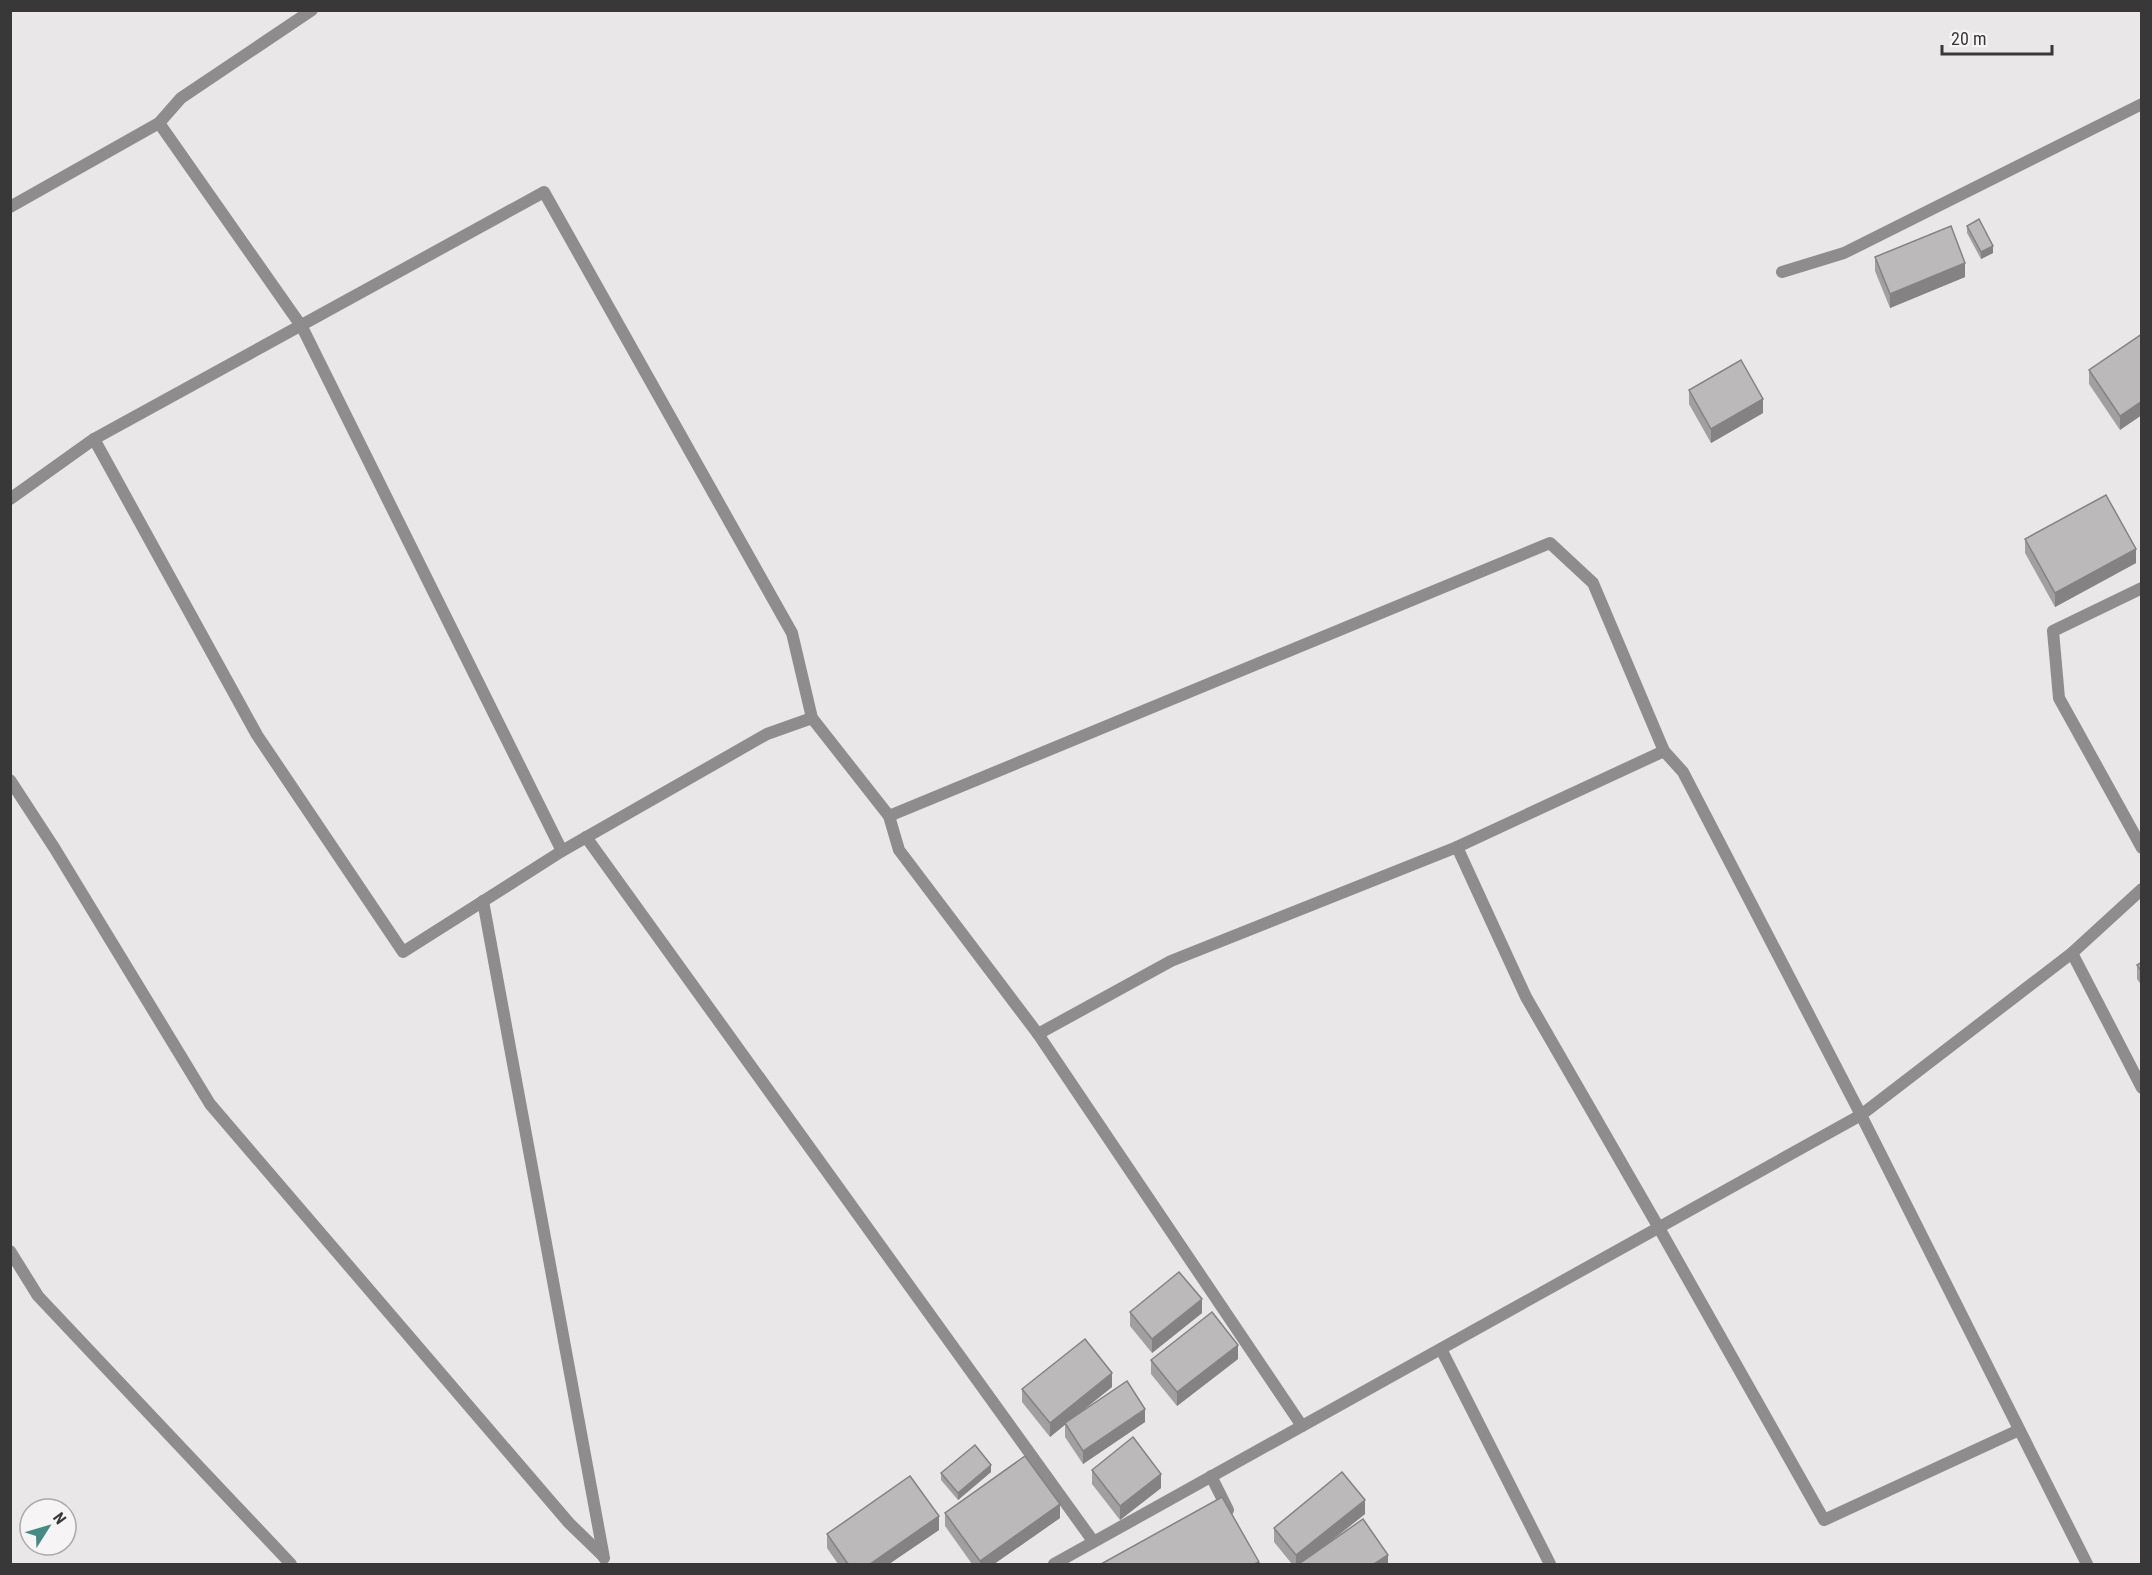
<svg xmlns="http://www.w3.org/2000/svg" width="2152" height="1575" viewBox="0 0 2152 1575" font-family="'Roboto Condensed',sans-serif">
  <rect width="100%" height="100%" fill="#eae7e9"/>
  <g fill="none" stroke-linecap="round" stroke-linejoin="round">
    <g stroke="#8e8c8d" stroke-width="12">
      <path d="M159,123L302,327L562,851L767,734L812,718"/>
      <path d="M10,207L159,123L181,98L312,10"/>
      <path d="M1782,272L1844,253L2142,104"/>
      <path d="M94,439L544,192L792,633L812,718L889,816L899,850L1038,1034L1302,1426"/>
      <path d="M10,499L94,439L257,735L403,952L562,851"/>
      <path d="M2142,588L2053,631L2059,698L2142,848"/>
      <path d="M10,780L55,849L210,1104L569,1523L603,1556"/>
      <path d="M889,816L1550,543L1593,583L1664,751L1683,772L1861,1115L2087,1564"/>
      <path d="M586,837L1093,1541"/>
      <path d="M1457,847L1526,997L1659,1228L1824,1520L2019,1430"/>
      <path d="M483,901L604,1558"/>
      <path d="M2072,953L2142,1088"/>
      <path d="M1038,1034L1171,961L1457,847L1664,751"/>
      <path d="M10,1251L38,1296L291,1564"/>
      <path d="M1441,1349L1550,1564"/>
      <path d="M1211,1476L1228,1510"/>
      <path d="M1054,1564L1861,1115L2072,953L2142,889"/>
    </g>
  </g>
  <g fill="#a29fa1">
    <path d="M1967,226L1993,253L1981,259L1967,233Z"/>
    <path d="M1875,257L1965,277L1890,308L1875,271Z"/>
    <path d="M2142,334L2120,430L2089,384V370Z"/>
    <path d="M1689,390L1763,413L1711,443L1689,404Z"/>
    <path d="M2025,539L2136,563L2055,607L2025,553Z"/>
    <path d="M2142,962V986L2137,979V965Z"/>
    <path d="M1130,1312L1202,1313L1152,1353L1130,1326Z"/>
    <path d="M1238,1359L1177,1406L1151,1374V1360Z"/>
    <path d="M1112,1387L1074,1417L1145,1422L1083,1464L1065,1437V1424L1050,1437L1022,1402V1389Z"/>
    <path d="M1092,1470L1161,1488L1120,1520L1092,1484Z"/>
    <path d="M991,1472L958,1500L941,1480V1473Z"/>
    <path d="M945,1513L1060,1518L994,1564H972L945,1526Z"/>
    <path d="M1365,1514L1323,1548L1388,1564H1292L1274,1542V1528Z"/>
    <path d="M939,1530L889,1564H838L827,1548V1534Z"/>
  </g>
  <g fill="#848283">
    <path d="M1993,246V253L1981,259V252Z"/>
    <path d="M1965,263V277L1890,308V294Z"/>
    <path d="M1763,399V413L1711,443V429Z"/>
    <path d="M2142,401V415L2120,430V416Z"/>
    <path d="M2136,549V563L2055,607V593Z"/>
    <path d="M1202,1299V1313L1152,1353V1339Z"/>
    <path d="M1238,1345V1359L1177,1406V1392Z"/>
    <path d="M1112,1373V1387L1050,1437V1423Z"/>
    <path d="M1145,1409V1422L1083,1464V1451Z"/>
    <path d="M991,1465V1472L958,1500V1493Z"/>
    <path d="M1161,1474V1488L1120,1520V1506Z"/>
    <path d="M1365,1500V1514L1301,1564H1296V1555Z"/>
    <path d="M1060,1504V1518L994,1564H980V1561Z"/>
    <path d="M939,1516V1530L889,1564H870Z"/>
    <path d="M1388,1555V1564H1374Z"/>
  </g>
  <g fill="#bcb9bb" stroke="#848283" stroke-width="1.5">
    <path d="M1979,219L1993,246L1981,252L1967,226Z"/>
    <path d="M1951,226L1965,263L1890,294L1875,257Z"/>
    <path d="M2142,334V401L2120,416L2089,370Z"/>
    <path d="M1741,360L1763,399L1711,429L1689,390Z"/>
    <path d="M2106,495L2136,549L2055,593L2025,539Z"/>
    <path d="M2142,962V972L2137,965Z"/>
    <path d="M1179,1272L1202,1299L1152,1339L1130,1312Z"/>
    <path d="M1212,1312L1238,1345L1177,1392L1151,1360Z"/>
    <path d="M1085,1339L1112,1373L1050,1423L1022,1389Z"/>
    <path d="M1127,1381L1145,1409L1083,1451L1065,1423Z"/>
    <path d="M1133,1437L1161,1474L1120,1506L1092,1470Z"/>
    <path d="M975,1445L991,1465L958,1493L941,1473Z"/>
    <path d="M1025,1456L1060,1504L980,1561L945,1513Z"/>
    <path d="M1342,1472L1365,1500L1296,1555L1274,1528Z"/>
    <path d="M910,1476L939,1516L870,1564H848L827,1534Z"/>
    <path d="M1222,1497L1259,1562L1254,1564H1101Z"/>
    <path d="M1363,1519L1388,1555L1374,1564H1299Z"/>
  </g>
  <rect width="2152" height="1575" fill="none" stroke="#393839" stroke-width="24"/>
  <g transform="translate(48 1527) rotate(53)"><circle r="28" fill="#f7f4f6" stroke="#aba9aa" stroke-width="1.5"/>
  <path d="M0-4.5L10 22L0 15L-10 22Z" fill="#458b83"/>
  <text y="-9" font-size="16" font-weight="bold" text-anchor="middle" fill="#393839">N</text>
  </g>
  <path d="M1942 45v9h110v-9" fill="none" stroke="#393839" stroke-width="3"/>
  <text x="1951" y="45" font-size="18" fill="#393839" stroke="#f7f4f6" stroke-width="4.5" paint-order="stroke">20 m</text>
</svg>
